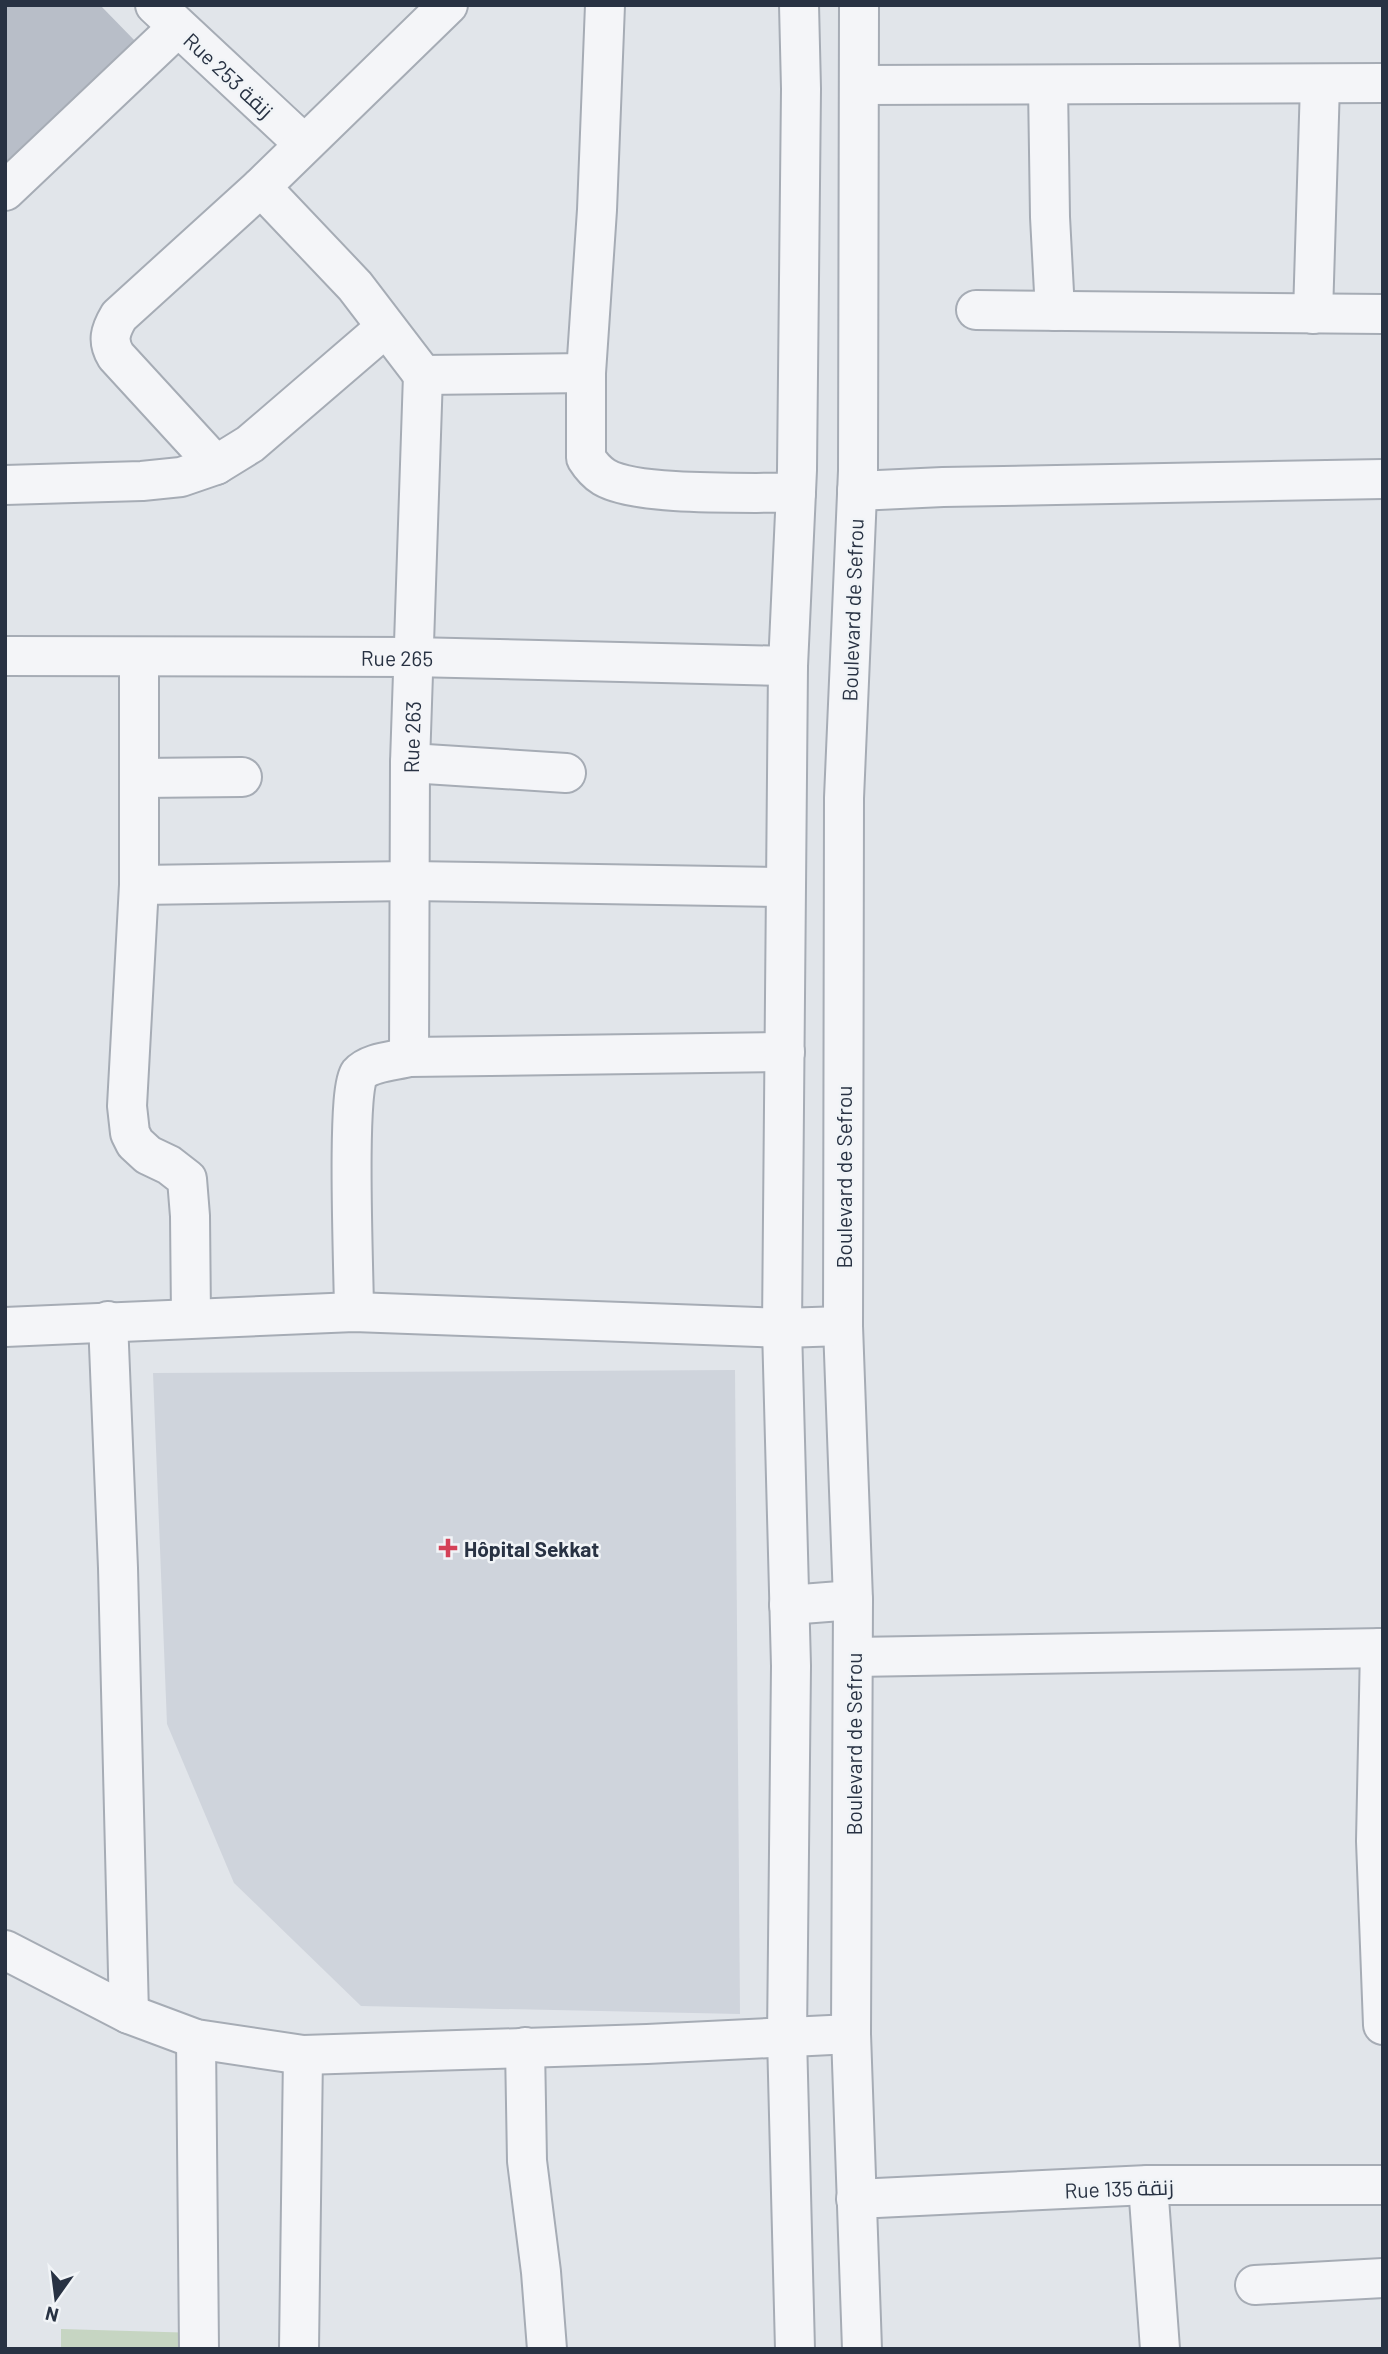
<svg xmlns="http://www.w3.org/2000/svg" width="1388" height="2354" viewBox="0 0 1388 2354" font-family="Barlow,Cairo,sans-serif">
  <rect width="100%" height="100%" fill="#e1e5ea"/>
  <path fill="#cfd4dc" d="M735,1370L740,2014L361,2006L234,1883L167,1724L153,1373Z"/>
  <path fill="#c6d5c2" d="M61,2329L199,2333V2349H61Z"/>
  <path fill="#b8bec8" d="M5,5H100L138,44L5,174Z"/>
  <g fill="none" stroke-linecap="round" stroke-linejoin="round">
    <defs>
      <g id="minor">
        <path d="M155,5L304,144"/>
        <path d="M605,5L597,210L586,373V458C591,466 596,472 604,477C637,497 753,492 796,493"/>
        <path d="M859,5L858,471L844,798L843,1326L853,1600L851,2034L862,2349"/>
        <path d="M860,85L1383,83"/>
        <path d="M1048,86L1050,217L1055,311"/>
        <path d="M261,187L355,286L423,375"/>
        <path d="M5,191L177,28"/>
        <path d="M976,310L1383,314"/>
        <path d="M1313,314L1320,84"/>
        <path d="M423,375L586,373"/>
        <path d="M216,465L116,356C107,341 110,331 119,316L261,187L448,5"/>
        <path d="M5,485L142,481L181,477L216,465L250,444L385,328"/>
        <path d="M857,491L943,487L1383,479"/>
        <path id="s1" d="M5,656L412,657L788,666"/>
        <path d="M139,657V885L127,1106L130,1133L135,1143L148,1155L169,1165L187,1179L190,1216L191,1317"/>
        <path d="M410,763L566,773"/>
        <path d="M140,778L242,777"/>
        <path d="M139,885L410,881L784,887"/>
        <path id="s2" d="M409,1057L410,763L423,375"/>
        <path d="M354,1312C354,1278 346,1091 359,1074C369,1062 395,1061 409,1057L785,1052"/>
        <path d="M108,1321L118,1568L129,2014"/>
        <path d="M5,1327L354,1312L782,1328L843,1326"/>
        <path d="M789,1605L853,1600"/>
        <path d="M1380,1648L1376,1841L1383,2025"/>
        <path d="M854,1657L1383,1648"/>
        <path d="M5,1950L129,2014L196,2039L303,2055L647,2044L851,2034"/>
        <path d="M196,2039L199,2349"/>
        <path d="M525,2047L527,2161L541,2272L547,2349"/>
        <path d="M1148,2185L1160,2349"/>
        <path d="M856,2199L1148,2185H1383"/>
        <path d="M1255,2285L1383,2278"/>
        <path d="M299,2349L303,2055"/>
        <path d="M795,2349L787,2037L791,1666L782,1328L788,666L797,470L801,89L799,5"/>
      </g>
    </defs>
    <use href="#minor" stroke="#a6acb5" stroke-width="42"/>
    <use href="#minor" stroke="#f4f5f8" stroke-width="38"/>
  </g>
  <path fill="#d44157" stroke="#f1f4f7" stroke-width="2.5" d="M444.5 1537.5h7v7h7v7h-7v7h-7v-7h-7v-7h7z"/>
  <g text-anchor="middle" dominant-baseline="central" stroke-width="5" stroke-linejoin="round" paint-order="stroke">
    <g font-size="21" fill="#283243" stroke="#f1f4f7">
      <text transform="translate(229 75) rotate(43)">Rue 253 زنقة</text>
      <text transform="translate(852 610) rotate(-88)">Boulevard de Sefrou</text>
      <text stroke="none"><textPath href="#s1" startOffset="392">Rue 265</textPath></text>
      <text stroke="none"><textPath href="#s2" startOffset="320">Rue 263</textPath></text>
      <text transform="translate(843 1177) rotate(-90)">Boulevard de Sefrou</text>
      <text transform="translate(853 1744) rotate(-90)">Boulevard de Sefrou</text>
      <text transform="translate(1119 2188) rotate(-2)">Rue 135 زنقة</text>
    </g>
    <g font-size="21" font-weight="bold" fill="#283243" stroke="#f1f4f7" text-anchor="start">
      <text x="464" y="1548">Hôpital Sekkat</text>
    </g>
  </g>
  <rect width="1388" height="2354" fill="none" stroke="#283243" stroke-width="14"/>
  <g transform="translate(56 2298) rotate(194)" stroke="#f1f4f7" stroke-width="5" paint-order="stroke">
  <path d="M0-5L12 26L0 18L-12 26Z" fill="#283243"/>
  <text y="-10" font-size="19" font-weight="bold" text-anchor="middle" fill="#283243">N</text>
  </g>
</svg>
